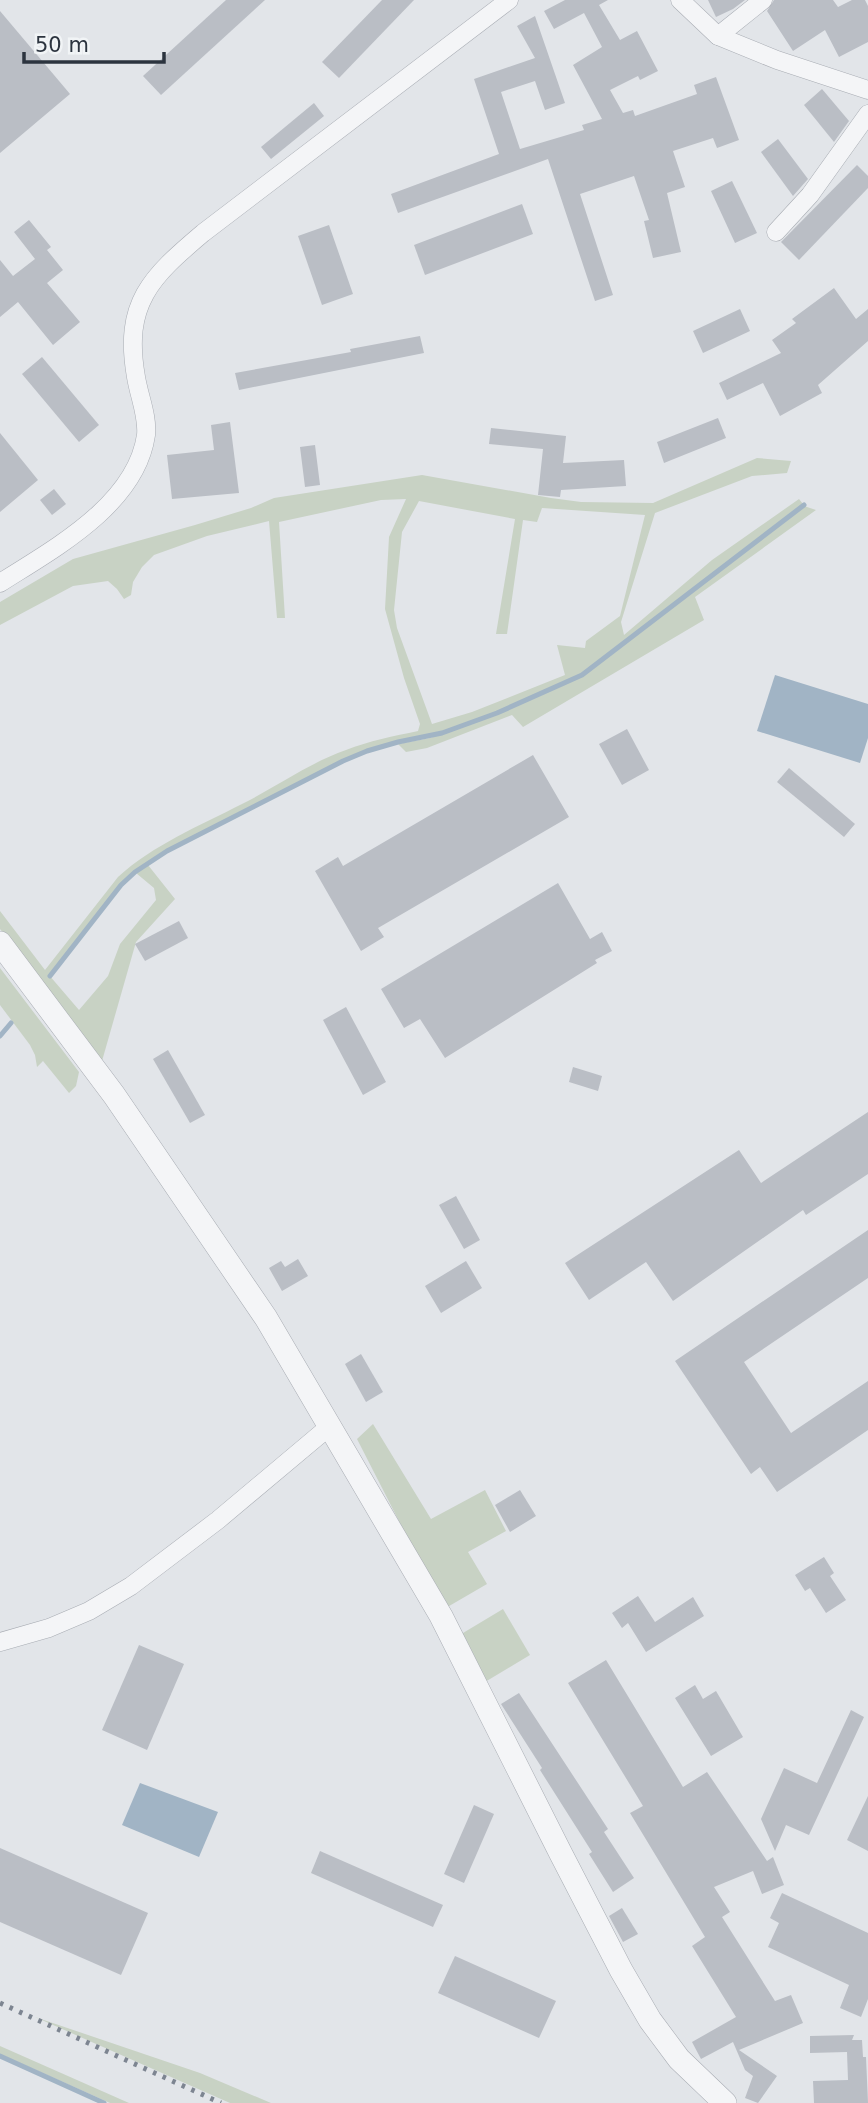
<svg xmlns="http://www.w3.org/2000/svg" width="868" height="2103" viewBox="0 0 868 2103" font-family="'DejaVu Sans',sans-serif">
  <rect width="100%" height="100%" fill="#e2e5e9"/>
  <g fill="#c8d2c4" fill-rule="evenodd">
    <path d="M757,458L791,461L787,473L752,476L655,513L621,622L624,635L712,560L799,499L803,504L581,674L497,712L441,732L397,741L367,750L342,760L166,850L134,871L120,884L49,975L79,1010L108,976L120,944L156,900L154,888L136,873L148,865L175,899L136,942L102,1061L0,929V911L45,970L118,877C153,845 199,826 242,804C276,787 309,763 346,750C369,741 394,736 418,731L420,724L404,678L385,609L389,537L406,499L381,500L279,522L285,618H277L269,521L207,536L154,555L142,567L133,582L131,595L124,599L117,589L108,581L73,586L0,625V602L73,559L195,525L251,508L274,498L422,475L551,498L581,502L653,503ZM419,501L515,519L496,634H507L523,520L537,522L542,508L645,515L620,616L586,641L585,648L557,645L565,675L472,712L432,724L397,628L394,610L402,532Z"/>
    <path d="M804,506L816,510L695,597L704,620L523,727L512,715L427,748L406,752L398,744L430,738L498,714L583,676Z"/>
    <path d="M0,968L79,1072L76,1086L69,1093L43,1061L37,1067L35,1055L30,1045L0,1005Z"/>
    <path d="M373,1424L431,1519L485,1490L506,1531L468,1552L487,1584L444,1609L357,1439Z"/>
    <path d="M503,1609L530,1655L485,1682L458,1636Z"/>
    <path d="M35,2017L200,2073L271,2103H230Z"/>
    <path d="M0,2046L129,2103H110L0,2054Z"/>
  </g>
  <g fill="#a1b4c5">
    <path d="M775,675L868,704V738L860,763L757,731Z"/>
    <path d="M140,1783L218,1812L199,1857L122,1825Z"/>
  </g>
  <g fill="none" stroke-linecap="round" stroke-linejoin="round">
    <g stroke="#a1b4c5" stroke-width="5">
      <path d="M50,976L121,885L135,872L167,851L343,761L367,751L398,742L442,733L497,713L582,675L804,505"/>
      <path d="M0,1036L11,1023"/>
      <path d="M0,2056L104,2103"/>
    </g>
  </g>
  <g fill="#babec5">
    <path d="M226,0H265L161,95L143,76Z"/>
    <path d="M382,0H414L339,78L322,62Z"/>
    <path d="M565,0H608L599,5L620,40L637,31L658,71L640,80L638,76L610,90L623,113L633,110L635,116L697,94L694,85L716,77L739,140L717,148L713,138L673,151L685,187L667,193L681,252L653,258L644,221L649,220L634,176L580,194L613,295L595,301L548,159L398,213L391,194L499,154L474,79L535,58L517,26L535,16L565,103L545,110L535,81L501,92L520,149L584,130L582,125L602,119L573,65L602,47L584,13L554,29L544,11Z"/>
    <path d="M708,0H745L733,9L716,17Z"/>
    <path d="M774,0H833L838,7L852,0H865L868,6V42L839,57L825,30L793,51L767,11Z"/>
    <path d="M0,11L70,94L0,153Z"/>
    <path d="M822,89L849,121L834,142L804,105Z"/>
    <path d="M314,103L324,116L271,159L261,147Z"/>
    <path d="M778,139L808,179L793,196L761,152Z"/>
    <path d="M857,165L868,176V188L799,260L781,242Z"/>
    <path d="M732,181L757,233L735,243L711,191Z"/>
    <path d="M522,204L533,234L425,275L414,245Z"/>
    <path d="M29,220L51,247L47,250L63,270L47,283L80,322L53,345L18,302L0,317V260L13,276L35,259L14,232Z"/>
    <path d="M329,225L353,294L322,305L298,236Z"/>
    <path d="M834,288L856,319L868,309V341L818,385L822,393L780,416L763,383L727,400L719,383L781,353L772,340L796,323L792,319Z"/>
    <path d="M740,309L750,331L703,353L693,331Z"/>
    <path d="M420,336L424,353L239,390L235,373L351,352L350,349Z"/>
    <path d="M42,357L99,425L79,442L22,374Z"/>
    <path d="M718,418L726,438L664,463L657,442Z"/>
    <path d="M230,422L239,493L172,499L167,455L214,450L211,425Z"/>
    <path d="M491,428L566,436L563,463L624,460L626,486L561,490L560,497L538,495L543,449L489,444Z"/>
    <path d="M0,433L38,480L0,512Z"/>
    <path d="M315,445L320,485L305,487L300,447Z"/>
    <path d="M54,489L66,504L52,515L40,500Z"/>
    <path d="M627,729L649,770L622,785L599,744Z"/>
    <path d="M533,755L569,817L378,928L384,937L361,951L315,871L338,857L343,866Z"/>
    <path d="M789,768L855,824L844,837L777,782Z"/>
    <path d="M558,883L590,939L602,932L612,951L595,960L597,963L445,1058L420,1019L404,1028L381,989Z"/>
    <path d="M179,921L188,938L145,961L135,944Z"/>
    <path d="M346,1007L386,1082L363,1095L323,1020Z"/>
    <path d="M168,1050L205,1115L190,1123L153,1059Z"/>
    <path d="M573,1067L602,1076L598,1091L569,1082Z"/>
    <path d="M868,1112V1174L806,1215L803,1210L673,1301L646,1262L589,1300L565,1263L739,1150L761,1183Z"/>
    <path d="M456,1196L480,1240L464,1249L439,1205Z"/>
    <path d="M868,1230V1278L744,1362L791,1433L868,1381V1430L777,1492L760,1467L751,1474L675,1361Z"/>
    <path d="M298,1259L308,1276L282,1291L269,1268L281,1261L285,1267Z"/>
    <path d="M466,1261L482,1288L441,1313L425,1286Z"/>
    <path d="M361,1354L383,1392L366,1402L345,1364Z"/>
    <path d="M520,1490L536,1516L510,1532L495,1505Z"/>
    <path d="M824,1557L834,1573L830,1576L846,1600L826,1613L810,1588L805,1591L795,1575Z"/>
    <path d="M638,1596L655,1622L693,1597L704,1616L646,1652L628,1623L622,1628L612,1613Z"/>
    <path d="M139,1645L184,1664L147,1750L102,1730Z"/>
    <path d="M606,1660L683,1787L707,1772L767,1861L773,1857L784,1885L762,1894L753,1871L714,1887L730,1912L722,1917L775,2001L791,1995L803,2023L739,2050L777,2076L758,2103L745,2098L753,2076L745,2070L733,2042L701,2059L692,2042L736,2017L692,1946L705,1937L630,1813L643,1806L568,1683Z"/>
    <path d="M695,1685L703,1699L716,1691L743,1737L711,1756L675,1698Z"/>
    <path d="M519,1693L608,1829L604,1832L634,1878L613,1892L589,1854L592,1852L540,1770L542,1768L501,1704Z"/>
    <path d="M851,1710L864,1717L809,1835L786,1825L775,1851L761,1819L784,1768L817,1783Z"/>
    <path d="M868,1796V1851L847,1840Z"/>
    <path d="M474,1805L494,1814L464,1883L444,1874Z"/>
    <path d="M0,1848L148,1913L121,1975L0,1922Z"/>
    <path d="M320,1851L443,1905L433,1927L311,1873Z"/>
    <path d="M782,1893L868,1933V1999L861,2017L840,2008L849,1985L768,1947L779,1923L770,1918Z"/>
    <path d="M622,1908L638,1934L623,1942L609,1916Z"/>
    <path d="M455,1956L556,2001L539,2038L438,1993Z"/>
    <path d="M854,2035L852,2040H862L863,2057H866L868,2103H814L813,2081L848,2080L847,2052L810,2053V2036Z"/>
  </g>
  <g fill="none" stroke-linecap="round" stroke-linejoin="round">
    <defs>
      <g id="minor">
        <path d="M680,0L718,36L777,60L868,90"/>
        <path d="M718,36L763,0"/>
        <path d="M776,232L810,195L868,114"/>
        <path d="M0,583C53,549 136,505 146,435C148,416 139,396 136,377C123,303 151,277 203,233L509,0"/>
        <path d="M0,1642L49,1628L89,1611L131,1586L218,1520L330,1426"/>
      </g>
      <path id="tertiary" d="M0,943L114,1095L266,1318L441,1616L561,1854L621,1970L650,2020L679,2059L725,2103"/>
    </defs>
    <use href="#minor" stroke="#a8acb3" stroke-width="19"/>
    <use href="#tertiary" stroke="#a8acb3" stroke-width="24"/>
    <use href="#minor" stroke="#f4f5f7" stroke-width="18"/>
    <use href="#tertiary" stroke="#f4f5f7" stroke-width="23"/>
    <path stroke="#7d8591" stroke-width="5" stroke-dasharray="3.5 7" stroke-linecap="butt" d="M0,2003L221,2103"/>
  </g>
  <path d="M24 52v10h140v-10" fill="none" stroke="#2c343f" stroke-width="3.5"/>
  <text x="35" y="52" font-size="21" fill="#2c343f" stroke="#f1f4f6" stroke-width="5" paint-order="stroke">50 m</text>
</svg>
